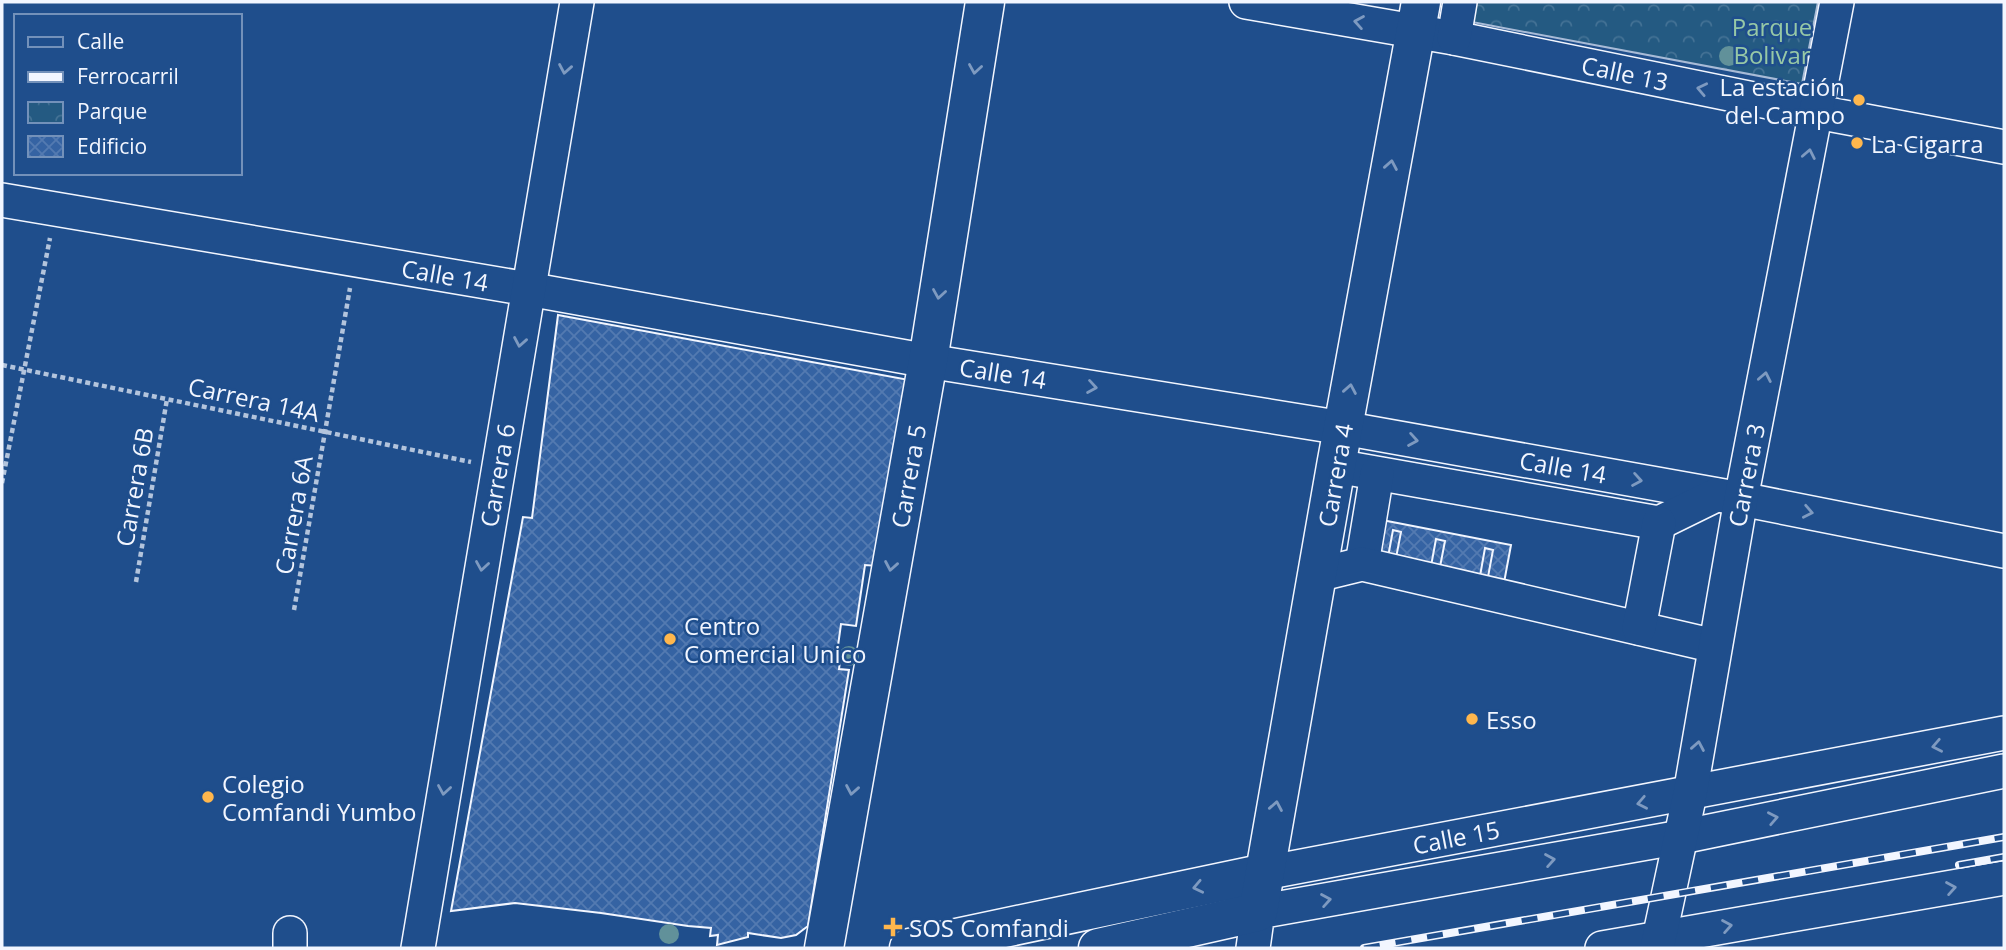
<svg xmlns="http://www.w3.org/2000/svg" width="2006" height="950" viewBox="0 0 2006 950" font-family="'Open Sans',sans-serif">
  <defs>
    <pattern id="park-crowns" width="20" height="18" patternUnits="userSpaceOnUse" patternTransform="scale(1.75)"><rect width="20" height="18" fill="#245a82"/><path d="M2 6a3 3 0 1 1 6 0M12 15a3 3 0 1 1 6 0" fill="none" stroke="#447295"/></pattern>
    <pattern id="building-cross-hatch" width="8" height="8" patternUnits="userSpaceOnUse" patternTransform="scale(1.75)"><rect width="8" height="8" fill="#3563a3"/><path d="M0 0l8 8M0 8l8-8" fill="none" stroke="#537ab1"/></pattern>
  </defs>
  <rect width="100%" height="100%" fill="#1f4e8c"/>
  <path fill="url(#park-crowns)" stroke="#a8bbd7" stroke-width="2" d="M1476,2H1818L1802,84L1472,22Z"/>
  <g fill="url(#building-cross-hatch)" stroke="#f2f6ff" stroke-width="2">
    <path d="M558,315L909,380L878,566L865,565L856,626L841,624L837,653L841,654L839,669L849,670L808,926L796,935L781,938L748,933V937L717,945L718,935L710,936L711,928L688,926L601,913L515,903L451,911L523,517L532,518Z"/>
    <path d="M1382,520L1511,545L1503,588L1373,563Z"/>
    <path d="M1393,530L1401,532L1396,558L1388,557Z"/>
    <path d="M1436,539L1445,541L1440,567L1431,566Z"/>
    <path d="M1485,548L1493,550L1488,577L1480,576Z"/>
  </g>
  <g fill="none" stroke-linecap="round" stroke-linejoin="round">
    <defs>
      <g id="minor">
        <path d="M1246,2L1454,38L1817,112L2004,147"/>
        <path d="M1454,38L1460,2"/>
        <path d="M2,200L528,289L928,361L1343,428L1741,499L2004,551"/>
        <path d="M1336,466L1659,523L1716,495"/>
        <path d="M1362,564L1377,474"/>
        <path d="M1317,575L1362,564L1715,646"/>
        <path d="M1639,628L1659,523"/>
        <path d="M1265,873L2004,733"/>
        <path d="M290,933V948"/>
        <path d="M418,948L577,2"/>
        <path d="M1253,948L1258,912L1681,837L2004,771"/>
        <path d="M1602,948L2004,878"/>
        <path d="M1657,948L1690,794L1741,499L1837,2"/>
      </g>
      <g id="major">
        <path d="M824,948L928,361L985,2"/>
        <path d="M909,948L1265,873"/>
        <path d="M1098,948L1258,912L1336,466L1421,2"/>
      </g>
    </defs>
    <use href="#minor" stroke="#f2f6ff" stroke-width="36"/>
    <use href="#major" stroke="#f2f6ff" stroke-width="41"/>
    <g stroke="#b3c4dc" stroke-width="4.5" stroke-dasharray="5 3.5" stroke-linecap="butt">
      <path d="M2,365L471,462"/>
      <path d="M2,483L50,238"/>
      <path d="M136,582L167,399"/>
      <path d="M294,610L350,288"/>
    </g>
    <use href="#minor" stroke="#1f4e8c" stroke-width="33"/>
    <use href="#major" stroke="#1f4e8c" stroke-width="38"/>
    <defs>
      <g id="rail">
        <path d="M1959,865L2004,857"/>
        <path d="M1364,948L2004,837"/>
      </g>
    </defs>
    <use href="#rail" stroke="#f2f6ff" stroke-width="8"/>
    <use href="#rail" stroke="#1f4e8c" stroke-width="5" stroke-dasharray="16" stroke-linecap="butt"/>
  </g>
  <g fill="#61919a">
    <circle cx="1729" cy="56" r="10"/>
    <circle cx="849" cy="656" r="10"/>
    <circle cx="669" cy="934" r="10"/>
  </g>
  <defs><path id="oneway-chevron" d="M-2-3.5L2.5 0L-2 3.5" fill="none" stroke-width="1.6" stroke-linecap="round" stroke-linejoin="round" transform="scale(1.75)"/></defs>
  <g stroke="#7e9ac0">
    <use href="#oneway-chevron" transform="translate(1359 22) rotate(-170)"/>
    <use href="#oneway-chevron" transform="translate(565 69) rotate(100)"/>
    <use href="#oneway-chevron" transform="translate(975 69) rotate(99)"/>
    <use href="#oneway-chevron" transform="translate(1702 89) rotate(-168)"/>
    <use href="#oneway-chevron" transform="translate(1809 154) rotate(-79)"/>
    <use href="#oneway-chevron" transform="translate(1391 165) rotate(-80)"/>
    <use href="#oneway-chevron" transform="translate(939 294) rotate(99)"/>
    <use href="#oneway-chevron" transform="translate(520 342) rotate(100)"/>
    <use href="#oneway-chevron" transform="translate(1765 377) rotate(-79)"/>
    <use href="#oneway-chevron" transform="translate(1092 387) rotate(9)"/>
    <use href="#oneway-chevron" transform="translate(1350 389) rotate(-80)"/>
    <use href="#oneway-chevron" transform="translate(1413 440) rotate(10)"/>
    <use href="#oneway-chevron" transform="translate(1637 480) rotate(10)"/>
    <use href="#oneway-chevron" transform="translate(1808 512) rotate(11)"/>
    <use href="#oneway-chevron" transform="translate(482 566) rotate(99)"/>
    <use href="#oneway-chevron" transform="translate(891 566) rotate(100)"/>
    <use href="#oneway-chevron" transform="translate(1698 746) rotate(-80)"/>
    <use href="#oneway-chevron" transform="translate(1937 746) rotate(169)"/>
    <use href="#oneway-chevron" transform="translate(444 790) rotate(99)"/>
    <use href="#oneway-chevron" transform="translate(852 790) rotate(100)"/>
    <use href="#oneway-chevron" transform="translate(1642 803) rotate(169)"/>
    <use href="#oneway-chevron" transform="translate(1276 806) rotate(-80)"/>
    <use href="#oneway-chevron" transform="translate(1773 818) rotate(-11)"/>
    <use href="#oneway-chevron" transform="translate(1550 860) rotate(-10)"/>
    <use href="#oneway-chevron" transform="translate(1198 887) rotate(168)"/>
    <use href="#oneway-chevron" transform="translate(1951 888) rotate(-10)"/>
    <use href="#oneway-chevron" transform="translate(1326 900) rotate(-10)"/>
    <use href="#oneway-chevron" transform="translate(1727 926) rotate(-10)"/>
  </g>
  <g fill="#ffb74d" stroke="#1f4e8c" stroke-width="2.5">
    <circle cx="1859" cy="100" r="7"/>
    <circle cx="1857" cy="143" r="7"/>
    <circle cx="670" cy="639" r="7"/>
    <circle cx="1472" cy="719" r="7"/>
    <circle cx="208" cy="797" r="7"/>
    <path d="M889.5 916.5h7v7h7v7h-7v7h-7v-7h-7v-7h7z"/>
  </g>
  <g text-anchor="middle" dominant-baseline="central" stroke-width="5" stroke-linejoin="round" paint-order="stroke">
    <g font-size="24" fill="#97c8a6" stroke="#1f4e8c">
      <text x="1772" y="26">Parque<tspan x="1772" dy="28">Bolivar</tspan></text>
    </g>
    <g font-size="24" fill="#f2f6ff" stroke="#1f4e8c">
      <text transform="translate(1625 73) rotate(12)">Calle 13</text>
      <text transform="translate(445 275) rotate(10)">Calle 14</text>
      <text transform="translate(1003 373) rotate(9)">Calle 14</text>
      <text transform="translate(254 399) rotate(12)">Carrera 14A</text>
      <text transform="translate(1563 467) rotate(10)">Calle 14</text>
      <text transform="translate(497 475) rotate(-80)">Carrera 6</text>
      <text transform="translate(1335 475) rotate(-80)">Carrera 4</text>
      <text transform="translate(1746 475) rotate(-79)">Carrera 3</text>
      <text transform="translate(908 476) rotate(-80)">Carrera 5</text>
      <text transform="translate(134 487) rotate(-80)">Carrera 6B</text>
      <text transform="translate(293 515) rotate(-80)">Carrera 6A</text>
      <text transform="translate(1456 837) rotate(-11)">Calle 15</text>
    </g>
    <g font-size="24" fill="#f2f6ff" stroke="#1f4e8c" text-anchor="start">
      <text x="1845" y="86" text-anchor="end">La estación<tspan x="1845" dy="28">del Campo</tspan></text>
      <text x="1871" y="143">La Cigarra</text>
      <text x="684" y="625">Centro<tspan x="684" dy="28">Comercial Unico</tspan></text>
      <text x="1486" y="719">Esso</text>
      <text x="222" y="783">Colegio<tspan x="222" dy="28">Comfandi Yumbo</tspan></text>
      <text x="909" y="927">SOS Comfandi</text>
    </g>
  </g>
  <rect width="2006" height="950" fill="none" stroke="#f2f6ff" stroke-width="7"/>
  <rect x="14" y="14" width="228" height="161" fill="#1f4e8c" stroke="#7391ba" stroke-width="2"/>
  <rect x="28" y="37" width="35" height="10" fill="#1f4e8c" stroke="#7391ba" stroke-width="2"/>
  <text x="77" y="49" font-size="21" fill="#f2f6ff">Calle</text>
  <rect x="28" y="72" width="35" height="10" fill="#f2f6ff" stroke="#7391ba" stroke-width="2"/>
  <text x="77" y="84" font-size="21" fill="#f2f6ff">Ferrocarril</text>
  <rect x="28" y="102" width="35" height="21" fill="url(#park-crowns)" stroke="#7391ba" stroke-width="2"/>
  <text x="77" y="119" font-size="21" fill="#f2f6ff">Parque</text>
  <rect x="28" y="136" width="35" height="21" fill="url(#building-cross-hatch)" stroke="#7391ba" stroke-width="2"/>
  <text x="77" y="154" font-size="21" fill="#f2f6ff">Edificio</text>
</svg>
